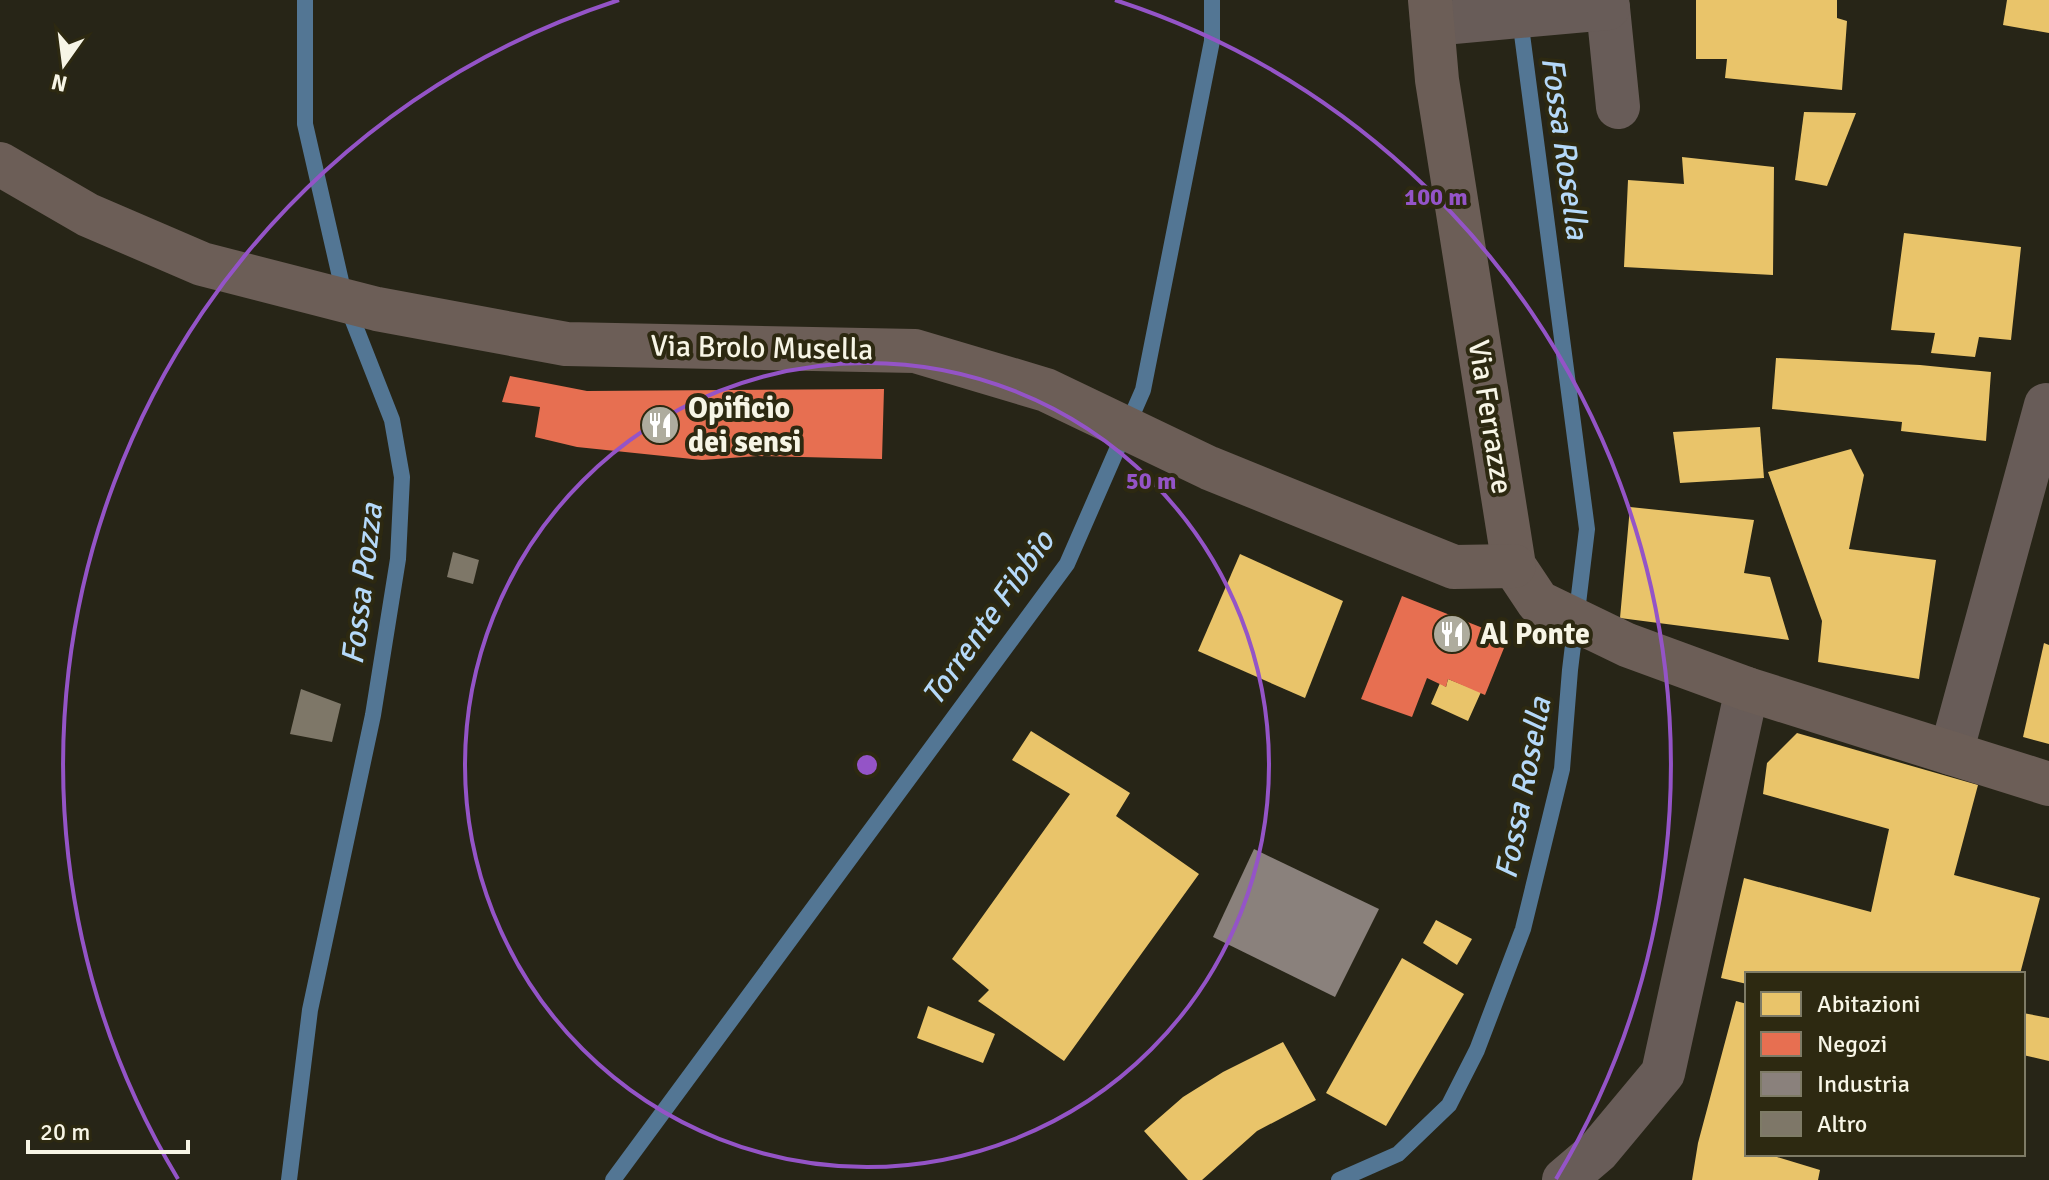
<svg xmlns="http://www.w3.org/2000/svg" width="2049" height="1180" viewBox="0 0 2049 1180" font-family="Signika,sans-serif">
  <rect width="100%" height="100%" fill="#272517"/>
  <g fill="#e9c46a">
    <path d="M1696,0H1837V18L1847,21L1842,90L1725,78L1727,59H1696Z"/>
    <path d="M2007,0H2049V33L2003,25Z"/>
    <path d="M1804,112L1856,113L1827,186L1795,180Z"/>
    <path d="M1682,157L1774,167L1773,275L1624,267L1628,180L1684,184Z"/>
    <path d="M1904,233L2021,247L2011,340L1979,337L1975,357L1931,353L1935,333L1891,330Z"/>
    <path d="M1776,358L1920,365L1991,372L1986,441L1901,431L1902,422L1772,409Z"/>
    <path d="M1760,427L1764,478L1680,483L1673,432Z"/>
    <path d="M1851,449L1864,475L1849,549L1936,560L1919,679L1818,662L1822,621L1768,472Z"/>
    <path d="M1630,507L1754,520L1744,573L1770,577L1789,640L1620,618Z"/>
    <path d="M1240,554L1343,601L1305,698L1198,651Z"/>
    <path d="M2044,643L2049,645V744L2023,737Z"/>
    <path d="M1448,679L1481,692L1468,721L1431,704L1440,683L1446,687Z"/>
    <path d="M1031,731L1130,793L1116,816L1199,874L1064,1061L978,1001L989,990L952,959L1070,794L1012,760Z"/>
    <path d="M1797,733L1978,785L1954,875L2040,898L2020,974H1747V984L1721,978L1744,878L1871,912L1889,829L1763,794L1767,763Z"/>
    <path d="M1436,920L1472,939L1457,965L1423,943Z"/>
    <path d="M1402,958L1464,994L1386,1126L1326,1093Z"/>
    <path d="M1736,1001L1747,1004V1154H1778L1777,1157L1820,1170L1818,1180H1692L1698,1143Z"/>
    <path d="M928,1006L995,1034L983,1063L917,1038Z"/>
    <path d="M2023,1013L2049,1018V1061L2023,1055Z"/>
    <path d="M1283,1042L1316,1100L1257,1131L1202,1180H1188L1144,1131L1183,1097L1223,1072Z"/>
  </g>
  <g fill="#e76f51">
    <path d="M510,376L587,391L884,389L882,459L758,456L702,460L577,447L535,437L540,407L502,402Z"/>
    <path d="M1402,596L1508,638L1485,695L1448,679L1446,687L1427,678L1412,717L1361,699Z"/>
  </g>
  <path fill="#8a817c" d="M1254,849L1379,909L1335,997L1213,937Z"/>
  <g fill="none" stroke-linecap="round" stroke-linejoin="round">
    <g stroke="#537694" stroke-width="16">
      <path d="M289,1180L310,1010L373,715L398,559L402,477L392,420L346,303L305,124V0"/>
      <path d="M613,1180L1067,564L1143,390L1212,41V0"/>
      <path d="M1339,1180L1398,1154L1449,1105L1477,1050L1523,929L1562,769L1570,670L1587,529L1520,19"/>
    </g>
  </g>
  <g fill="#7e7768">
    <path d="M453,552L479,560L473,584L447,577Z"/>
    <path d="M301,689L341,704L332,742L290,734Z"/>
  </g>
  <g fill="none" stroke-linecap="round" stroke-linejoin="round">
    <g stroke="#685c58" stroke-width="44">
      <path d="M1608,8L1618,107"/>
      <path d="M1432,24L1608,8L1607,0"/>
      <path d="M1951,753L2046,405"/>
      <path d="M1564,1180L1598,1151L1663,1073L1747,689"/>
    </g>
    <g stroke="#6c5e57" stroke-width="44">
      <path d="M1430,0L1437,80L1514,566L1538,602L1627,645L1747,689L2049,784"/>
      <path d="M0,164L88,215L202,264L377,309L566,344L915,351L1046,390L1209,468L1454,567L1514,566"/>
    </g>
  </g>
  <g fill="none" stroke="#9454c7" stroke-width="4">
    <circle cx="867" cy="765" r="402"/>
    <path d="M178 1179A804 804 0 0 1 619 0M1115 0A804 804 0 0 1 1556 1179"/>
  </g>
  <defs>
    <symbol id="restaurant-disc" viewBox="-11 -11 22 22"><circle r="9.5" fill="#aeac9e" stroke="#2d2911"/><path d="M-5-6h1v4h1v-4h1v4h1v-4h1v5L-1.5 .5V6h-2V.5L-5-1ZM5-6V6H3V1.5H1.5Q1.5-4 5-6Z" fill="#fff"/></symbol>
  </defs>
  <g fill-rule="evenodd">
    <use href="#restaurant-disc" x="638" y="403" width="44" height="44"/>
    <use href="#restaurant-disc" x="1430" y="612" width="44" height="44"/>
  </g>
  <g text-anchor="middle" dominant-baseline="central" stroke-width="8" stroke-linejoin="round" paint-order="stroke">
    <g font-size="30" fill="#f7f5e6" stroke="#2d2911">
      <text transform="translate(762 348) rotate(1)">Via Brolo Musella</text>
      <text transform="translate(1490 417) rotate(81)">Via Ferrazze</text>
    </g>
    <g font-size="30" font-weight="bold" fill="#f7f5e6" stroke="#2d2911" text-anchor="start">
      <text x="688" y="408">Opificio<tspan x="688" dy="34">dei sensi</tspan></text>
      <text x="1480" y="634">Al Ponte</text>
    </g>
    <g font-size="32" font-style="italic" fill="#b5d9f9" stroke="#2d2911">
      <text transform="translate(1565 148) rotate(82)">Fossa Rosella</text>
      <text transform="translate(362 584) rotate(-83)">Fossa Pozza</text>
      <text transform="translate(988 618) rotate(-55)">Torrente Fibbio</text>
      <text transform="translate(1523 788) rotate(-79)">Fossa Rosella</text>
    </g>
  </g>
  <circle cx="867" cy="765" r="12" fill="#9454c7" stroke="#2d2911" stroke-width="4"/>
  <g font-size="24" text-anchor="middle" font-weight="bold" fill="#9454c7" stroke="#2d2911" stroke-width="8" stroke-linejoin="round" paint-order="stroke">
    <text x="1436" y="205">100 m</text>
    <text x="1151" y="489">50 m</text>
  </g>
  <rect x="1745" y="972" width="280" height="184" fill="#2d2911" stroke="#7e7b66" stroke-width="2"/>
  <rect x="1761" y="992" width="40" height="24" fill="#e9c46a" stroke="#7e7b66" stroke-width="2"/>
  <text x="1817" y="1012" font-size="24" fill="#f7f5e6">Abitazioni</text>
  <rect x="1761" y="1032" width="40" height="24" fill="#e76f51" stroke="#7e7b66" stroke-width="2"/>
  <text x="1817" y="1052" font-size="24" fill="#f7f5e6">Negozi</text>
  <rect x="1761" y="1072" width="40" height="24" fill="#8a817c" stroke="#7e7b66" stroke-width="2"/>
  <text x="1817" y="1092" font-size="24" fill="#f7f5e6">Industria</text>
  <rect x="1761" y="1112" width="40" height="24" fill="#7e7768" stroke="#7e7b66" stroke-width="2"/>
  <text x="1817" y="1132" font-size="24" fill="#f7f5e6">Altro</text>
  <g transform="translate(64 64) rotate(194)" stroke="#2d2911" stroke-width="6" paint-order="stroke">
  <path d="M0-6L14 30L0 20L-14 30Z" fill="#f7f5e6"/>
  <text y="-12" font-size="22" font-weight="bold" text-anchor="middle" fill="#f7f5e6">N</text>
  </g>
  <path d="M28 1140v12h160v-12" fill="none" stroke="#f7f5e6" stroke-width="4"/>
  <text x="40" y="1140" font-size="24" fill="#f7f5e6" stroke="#2d2911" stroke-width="6" paint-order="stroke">20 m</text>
</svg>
